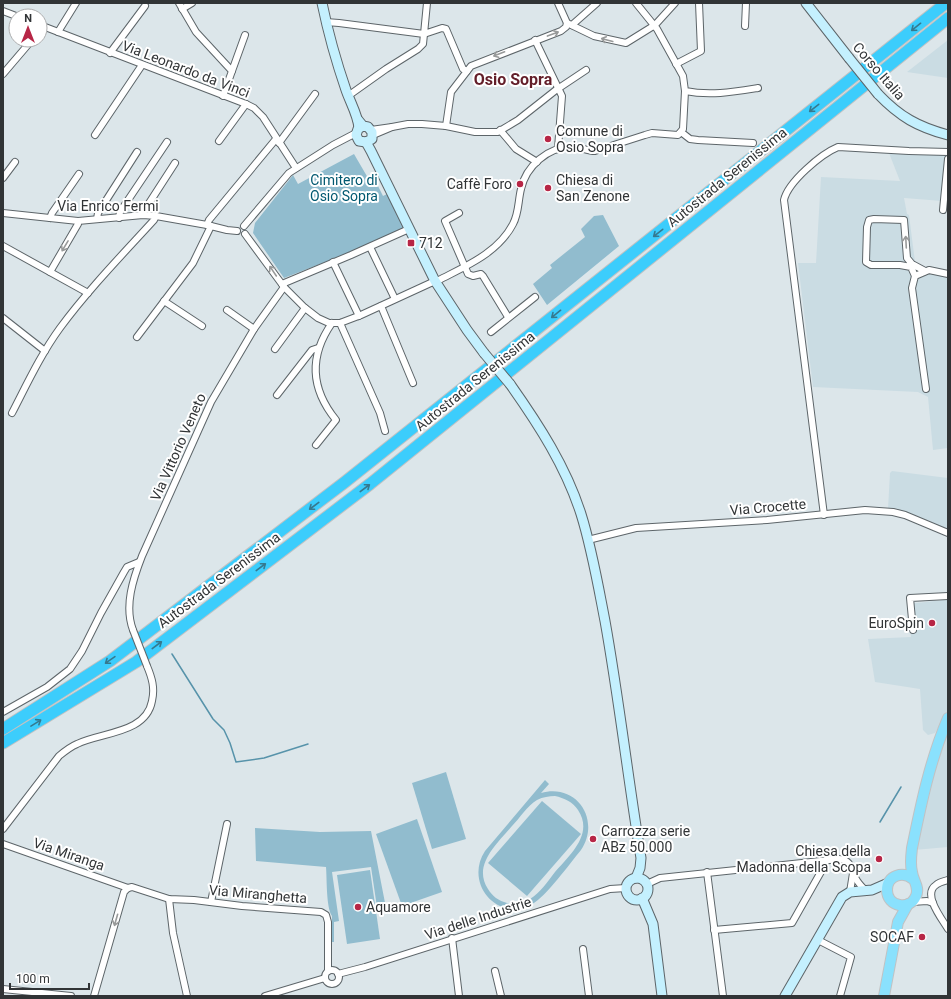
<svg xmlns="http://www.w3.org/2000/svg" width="951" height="999" viewBox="0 0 951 999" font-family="Roboto,sans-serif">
  <rect width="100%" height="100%" fill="#dce6ea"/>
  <g fill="#cadce3">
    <path d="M948,40V78L907,72Z"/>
    <path d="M889,153L947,154L942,201L904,198L907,214L909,215L915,262L929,272L948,276V448L933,450L928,397L918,392L813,387L798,263H816L821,177L900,181Z"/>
    <path d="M892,471L948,478V531L888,509L890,473Z"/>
    <path d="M944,600H948V710L935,733L928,735L923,730L920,689L875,682L868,639L911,637L908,604Z"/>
    <path d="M948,725V847L914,850L926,796Z"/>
  </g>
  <g fill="#91bcce" fill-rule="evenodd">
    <path d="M354,154L368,178L373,176L383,196L387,194L404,229L334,260L333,259L284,278L253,233L255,223L293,175L298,184Z"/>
    <path d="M603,215L619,246L547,305L533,284L552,268L550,265L585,237L581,229L594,216Z"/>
    <path d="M446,772L466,839L432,849L412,783Z"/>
    <path d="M545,780L549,784L541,793C577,783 601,820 581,850C570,863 546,897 532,904C497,923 464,883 485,851ZM555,796C564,798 573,802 578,810C594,834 570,855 555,872C548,881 540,893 530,899C524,903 515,905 507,903C499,901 492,896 488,889C472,865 498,843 512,826C520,818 527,806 537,800C543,797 549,796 555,796Z"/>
    <path d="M542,801L581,834L527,896L488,863Z"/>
    <path d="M417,819L442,892L402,906L376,834Z"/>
    <path d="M255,828L320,832L371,831L387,913L378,914L371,867L332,872L339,921L334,922V942H332V916C326,908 327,878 326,867L256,861Z"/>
    <path d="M370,870L380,939L347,944L337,875Z"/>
  </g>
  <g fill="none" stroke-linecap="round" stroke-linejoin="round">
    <g stroke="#5793aa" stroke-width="1.5">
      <path d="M172,654L213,719L224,730L230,743L236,762L264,758L308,744"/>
      <path d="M880,822L901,787"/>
    </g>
    <defs>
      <g id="street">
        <path d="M179,3L196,32L232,71L223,96"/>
        <path d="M427,3L424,34L442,28L446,29L463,69L467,71"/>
        <path d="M558,3L567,23L594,36L626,43L655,25L675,3"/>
        <path d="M636,3L657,29L683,76L685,91C710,96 733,92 758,88"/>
        <path d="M182,9L192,3"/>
        <path d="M3,11L16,16"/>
        <path d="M326,22L339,23L424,34L423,44L418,49L386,69L348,96"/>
        <path d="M40,25L246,104L254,108L263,117L296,168"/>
        <path d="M572,25L597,3"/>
        <path d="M745,26L746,3"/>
        <path d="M58,32L76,3"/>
        <path d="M535,40L562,96L558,148"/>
        <path d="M110,53L145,6"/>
        <path d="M676,64L701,51L699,3"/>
        <path d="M232,71L245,35"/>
        <path d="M3,74L32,40"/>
        <path d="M446,126L451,92L471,66L561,31L566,27L567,23"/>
        <path d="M392,127L408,124H422L446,126L475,132H498L518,120L556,90L586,70"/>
        <path d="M371,130L392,127L373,135"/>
        <path d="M500,130L516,149L537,162"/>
        <path d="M681,132L690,139L698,140L753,143"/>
        <path d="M95,135L142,65"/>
        <path d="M219,141L246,104"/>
        <path d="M279,143L315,94"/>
        <path d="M3,178L15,162"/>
        <path d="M943,210L948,159"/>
        <path d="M3,213L78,221L143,215L156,216L207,225L227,230L237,231"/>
        <path d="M459,213L445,221L468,274L473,276L481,274L483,276L508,317"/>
        <path d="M143,215L144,211L175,163"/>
        <path d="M50,218L52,213L79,174"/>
        <path d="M119,218L120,212L167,142"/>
        <path d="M97,219L98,213L137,152"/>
        <path d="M207,225L209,220L276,139"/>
        <path d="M244,226L289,173L333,145L356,133"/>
        <path d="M245,234L284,287L305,308L318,318L329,323H340L361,315L435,281L439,280C466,266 498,253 513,224C519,213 518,201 521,189C526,166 548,147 571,147C579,146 586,151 595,151L645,135L652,133L678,135L683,129L685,91"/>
        <path d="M3,246L88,293"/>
        <path d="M370,247L395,299"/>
        <path d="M333,262L359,316"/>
        <path d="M50,272L78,224V221"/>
        <path d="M915,276L911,267L900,265H871L866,262L867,227L869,220L874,219L904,220L907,258L912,264L925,271"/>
        <path d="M282,284L351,255L409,229"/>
        <path d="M164,301L202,326"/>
        <path d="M381,306L413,383"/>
        <path d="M227,310L254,329"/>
        <path d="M3,318L45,351"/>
        <path d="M340,323L380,413L385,431"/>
        <path d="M491,332L535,297"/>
        <path d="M137,337L193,263L211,226"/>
        <path d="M275,349L305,308"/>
        <path d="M926,389L912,288L915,276L929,270L948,274"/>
        <path d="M277,395L312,350L318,348"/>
        <path d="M12,413C27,384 41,354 60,328C88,290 122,255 154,220L156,216"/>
        <path d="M316,445L336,420C310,388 309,356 332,323"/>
        <path d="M824,515L784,200C788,182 821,154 838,147L909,151L948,152"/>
        <path d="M588,540L636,528L767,520L865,510L893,512L905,515L948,533"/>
        <path d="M133,630C124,606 133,579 142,556L211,402L254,329L284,287"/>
        <path d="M913,630L910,598L948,596"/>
        <path d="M3,712L47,687L70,669L82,651L101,613L124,572L127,567L139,562"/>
        <path d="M3,829L59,756C65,751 70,747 77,744C101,732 146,734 152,701C155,688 152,678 147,666"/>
        <path d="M3,844L128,888"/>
        <path d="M707,872L723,996"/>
        <path d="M948,880C944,881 939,882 936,885C922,894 942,919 948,929"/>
        <path d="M647,884L660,878L839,859C851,860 851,868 855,877C857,882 861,886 865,890"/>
        <path d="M850,892L853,873"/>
        <path d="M169,899L173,933L187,996"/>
        <path d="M211,902L227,824"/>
        <path d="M912,902L927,901L933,903"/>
        <path d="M714,930L792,923L822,870L827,859"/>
        <path d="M452,938L459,996"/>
        <path d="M818,940L851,957L840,996"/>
        <path d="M583,949L589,996"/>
        <circle cx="332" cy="977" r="7"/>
        <path d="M495,971L501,996"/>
        <path d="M338,974L365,967L610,889L626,888"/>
        <path d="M3,989L71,996"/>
        <path d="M94,996L124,892L128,888L132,887L169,899L194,900L242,906L321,912L326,915L328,922V971"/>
        <path d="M265,996L325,978"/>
      </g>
      <g id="secondary">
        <path d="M322,3C328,32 336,61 346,90C350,102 358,115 359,128"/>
        <path d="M806,3L849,58"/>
        <path d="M878,94C900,117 918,127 948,135"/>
        <path d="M358,120L363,126L368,127L372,132V139L366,142L359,141L356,135L358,129L363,126"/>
        <path d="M366,142L371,151L435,281L467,330L484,353"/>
        <path d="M510,384C539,425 566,467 581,514C592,549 598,585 605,621C619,699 628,779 641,858L640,868L636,878"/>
        <circle cx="637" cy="889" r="11"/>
        <path d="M642,898L653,924L662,996"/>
        <path d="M785,996L842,897L850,892L872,890L888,883"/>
      </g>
      <g id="primary">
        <path d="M913,879C903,871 887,875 887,890C887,907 910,911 916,896C920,887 913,881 912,872C910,864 911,857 912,848C921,804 930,760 948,718"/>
        <path d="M884,996L898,922L908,904"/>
      </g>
      <g id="highway">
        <path d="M3,729L110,661L345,482L946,3"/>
        <path d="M3,743L136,662L370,484L948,18"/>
      </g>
    </defs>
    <use href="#street" stroke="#5d6569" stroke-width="8"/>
    <use href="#secondary" stroke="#5d6569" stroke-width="11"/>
    <use href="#primary" stroke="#c1c2c3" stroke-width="12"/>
    <use href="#highway" stroke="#c1c2c3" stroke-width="13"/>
    <use href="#street" stroke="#fff" stroke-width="6"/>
    <use href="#secondary" stroke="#c4f0fe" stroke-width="9"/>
    <use href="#primary" stroke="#8ae1fd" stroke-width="10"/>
    <use href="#highway" stroke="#3ccdfc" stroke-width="11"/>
    <defs>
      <path id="street-bridge" d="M133,630L147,666"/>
      <g id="secondary-bridge">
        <path d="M849,58L878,94"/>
        <path d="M484,353L510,384"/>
      </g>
    </defs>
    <use href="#street-bridge" stroke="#5d6569" stroke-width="8" stroke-linecap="butt"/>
    <use href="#secondary-bridge" stroke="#5d6569" stroke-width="11" stroke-linecap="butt"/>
    <use href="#street-bridge" stroke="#fff" stroke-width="6"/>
    <use href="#secondary-bridge" stroke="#c4f0fe" stroke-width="9"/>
  </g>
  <defs><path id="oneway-shaft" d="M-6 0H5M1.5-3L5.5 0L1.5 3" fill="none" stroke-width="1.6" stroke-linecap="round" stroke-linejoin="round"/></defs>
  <g stroke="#36798f">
    <use href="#oneway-shaft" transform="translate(916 27) rotate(141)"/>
    <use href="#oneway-shaft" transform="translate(814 108) rotate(142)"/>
    <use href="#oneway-shaft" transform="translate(658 233) rotate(142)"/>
    <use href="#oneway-shaft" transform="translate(556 314) rotate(141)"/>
    <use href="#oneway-shaft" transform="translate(365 488) rotate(-37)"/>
    <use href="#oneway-shaft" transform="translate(314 506) rotate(143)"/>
    <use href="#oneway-shaft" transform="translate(261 567) rotate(-37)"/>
    <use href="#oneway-shaft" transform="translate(157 645) rotate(-37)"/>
    <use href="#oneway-shaft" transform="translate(110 660) rotate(145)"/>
    <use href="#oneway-shaft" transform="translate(36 723) rotate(-32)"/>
  </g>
  <g stroke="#989a9a">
    <use href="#oneway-shaft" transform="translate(553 34) rotate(-20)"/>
    <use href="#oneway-shaft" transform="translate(607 40) rotate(-165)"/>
    <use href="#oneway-shaft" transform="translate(499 54) rotate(159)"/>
    <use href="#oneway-shaft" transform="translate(906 242) rotate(-93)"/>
    <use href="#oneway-shaft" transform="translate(65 246) rotate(121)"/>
    <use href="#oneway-shaft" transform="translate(273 271) rotate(-124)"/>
    <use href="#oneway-shaft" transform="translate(116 920) rotate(106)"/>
  </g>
  <g fill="#b72646" stroke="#fff" stroke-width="1.5">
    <circle cx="548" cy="139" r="4"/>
    <circle cx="520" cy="184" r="4"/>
    <circle cx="548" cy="188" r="4"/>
    <rect x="407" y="239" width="8" height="8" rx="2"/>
    <circle cx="932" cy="623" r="4"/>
    <circle cx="593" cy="839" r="4"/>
    <circle cx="879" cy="859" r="4"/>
    <circle cx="358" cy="907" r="4"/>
    <circle cx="922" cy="937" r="4"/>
  </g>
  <g text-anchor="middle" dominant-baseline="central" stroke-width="4" stroke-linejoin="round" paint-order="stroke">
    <g font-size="14" fill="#313436" stroke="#fff">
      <text transform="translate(186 69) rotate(21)">Via Leonardo da Vinci</text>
      <text transform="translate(879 71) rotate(49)">Corso Italia</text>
      <text transform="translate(727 177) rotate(-39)">Autostrada Serenissima</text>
      <text x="108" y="206">Via Enrico Fermi</text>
      <text transform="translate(475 381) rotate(-39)">Autostrada Serenissima</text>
      <text transform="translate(178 447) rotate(-66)">Via Vittorio Veneto</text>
      <text transform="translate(768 507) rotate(-5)">Via Crocette</text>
      <text transform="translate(219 580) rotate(-37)">Autostrada Serenissima</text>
      <text transform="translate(69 854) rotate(19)">Via Miranga</text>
      <text transform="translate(258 894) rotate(5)">Via Miranghetta</text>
      <text transform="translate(478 918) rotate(-18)">Via delle Industrie</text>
    </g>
    <g font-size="14" fill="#313436" stroke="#fff" text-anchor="start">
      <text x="556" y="131">Comune di<tspan x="556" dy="16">Osio Sopra</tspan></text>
      <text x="556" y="180">Chiesa di<tspan x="556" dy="16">San Zenone</tspan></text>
      <text x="512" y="184" text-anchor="end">Caffè Foro</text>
      <text x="419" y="243">712</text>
      <text x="924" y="623" text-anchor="end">EuroSpin</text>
      <text x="601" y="831">Carrozza serie<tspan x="601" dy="16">ABz 50.000</tspan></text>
      <text x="871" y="851" text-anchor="end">Chiesa della<tspan x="871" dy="16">Madonna della Scopa</tspan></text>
      <text x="366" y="907">Aquamore</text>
      <text x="914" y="937" text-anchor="end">SOCAF</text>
    </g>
    <g font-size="14" fill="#005870" stroke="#fff">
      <text x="344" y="180">Cimitero di<tspan x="344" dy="16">Osio Sopra</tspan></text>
    </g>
    <g font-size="16" font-weight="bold" fill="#631e29" stroke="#fff">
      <text x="513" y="79">Osio Sopra</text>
    </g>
  </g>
  <rect width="951" height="999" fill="none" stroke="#313436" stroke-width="8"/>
  <g transform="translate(28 28)"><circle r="19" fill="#ffffff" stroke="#adaeaf"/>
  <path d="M0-3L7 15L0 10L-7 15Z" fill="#b72646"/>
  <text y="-6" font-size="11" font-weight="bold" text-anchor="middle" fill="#313436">N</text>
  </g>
  <path d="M10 983v6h79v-6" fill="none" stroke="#313436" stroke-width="2"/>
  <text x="16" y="983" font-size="12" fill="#313436" stroke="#ffffff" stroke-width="3" paint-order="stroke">100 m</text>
</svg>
